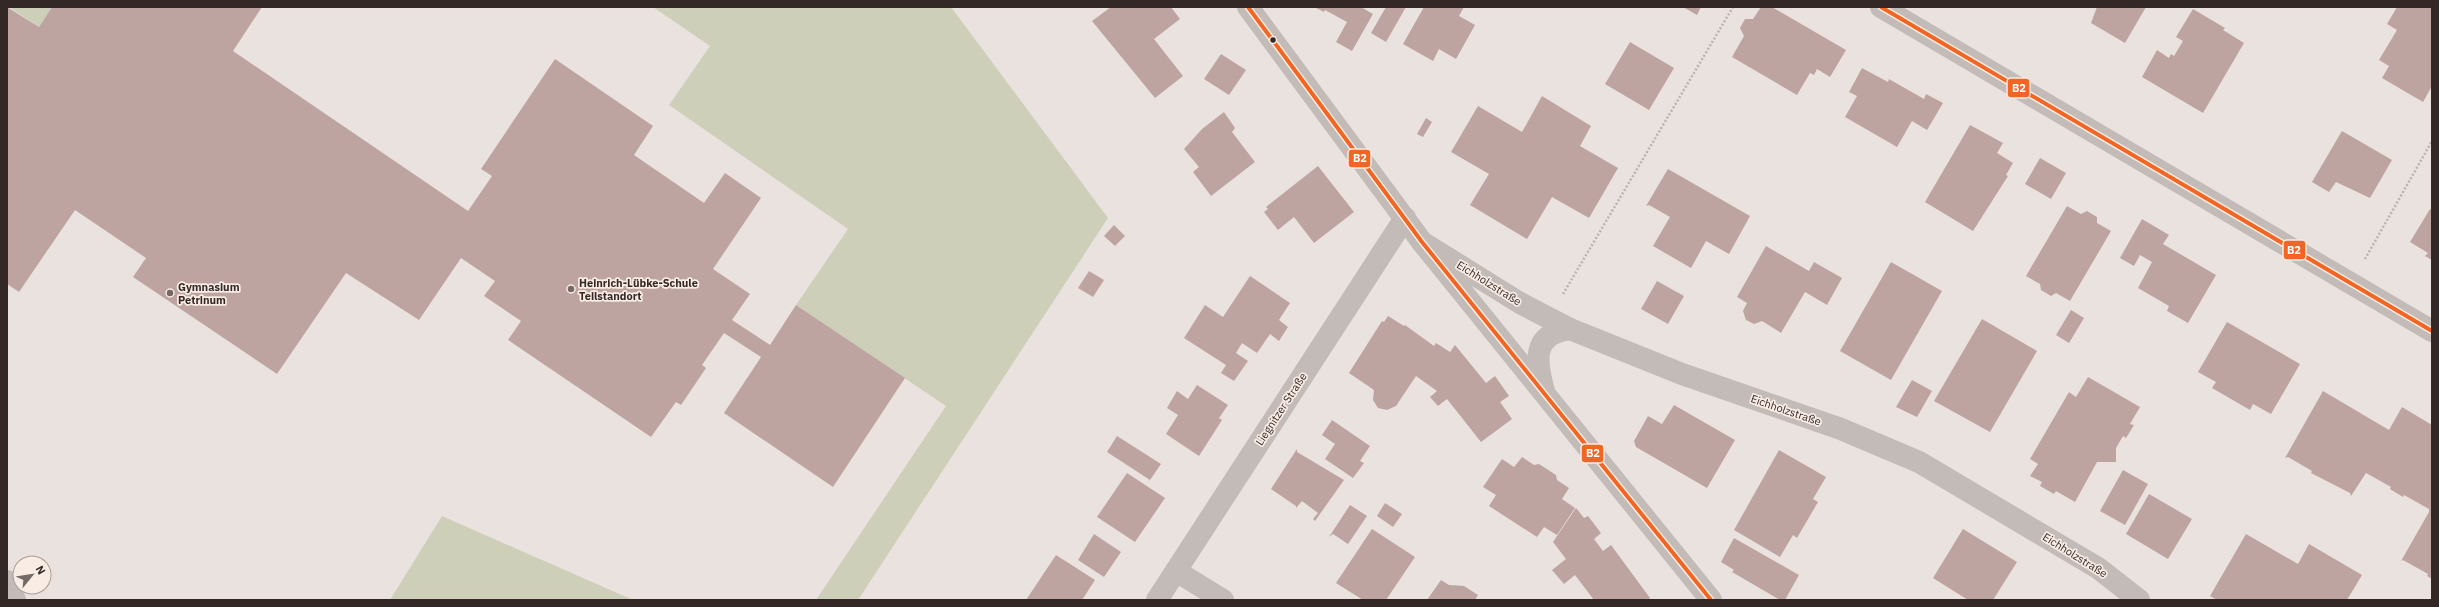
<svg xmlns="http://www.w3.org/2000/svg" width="2439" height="607" viewBox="0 0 2439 607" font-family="'IBM Plex Sans',sans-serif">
  <rect width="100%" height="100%" fill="#eae2de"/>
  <g fill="#cecfb8">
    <path d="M9,7H52L39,27Z"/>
    <path d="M653,7H951L1108,218L858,600H816L946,406L796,305L848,229L669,105L710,46Z"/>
    <path d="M442,516L633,600H390Z"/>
  </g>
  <g fill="#bea4a0">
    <path d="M7,7L39,27L52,7H262L233,51L468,211L492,176L481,169L555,59L653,126L634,155L704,203L725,173L761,198L713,269L750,294L732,320L770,345L796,305L905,378L833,487L724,413L761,357L724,333L702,365L706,368L681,405L676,402L651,437L508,340L521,321L484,296L495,281L461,258L419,320L346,273L277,374L133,277L146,258L75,210L19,292L7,284Z"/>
    <path d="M1111,7H1171L1180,19L1154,39L1183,76L1155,98L1092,21Z"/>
    <path d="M1314,7H1361L1373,14L1352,51L1336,42L1347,22L1325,10L1324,12Z"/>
    <path d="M1386,7H1406L1386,42L1371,33Z"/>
    <path d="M1424,7H1464L1459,16L1475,25L1456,59L1439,49L1433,61L1403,44Z"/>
    <path d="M1683,7H1701L1697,15Z"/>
    <path d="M1761,7H1772L1846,50L1830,77L1817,69L1814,75L1810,73L1797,95L1732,57L1744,36L1740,28L1745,19H1753Z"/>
    <path d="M2097,7H2146L2125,43L2091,23Z"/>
    <path d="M2397,7H2432V86L2423,102L2382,78L2389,66L2379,60L2397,30L2387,24Z"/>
    <path d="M2193,9L2225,28L2223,30L2244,43L2203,113L2142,77L2157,50L2169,58L2171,54L2174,56L2183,41L2176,37Z"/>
    <path d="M1630,42L1674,68L1649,110L1605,84Z"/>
    <path d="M1221,54L1246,70L1229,95L1204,79Z"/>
    <path d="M1862,68L1888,82L1889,79L1924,99L1926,94L1943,103L1927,130L1912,121L1897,147L1845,117L1857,96L1849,92Z"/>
    <path d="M1542,96L1591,126L1580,146L1618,168L1589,218L1552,197L1527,239L1470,205L1489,174L1451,152L1478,106L1522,132Z"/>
    <path d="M1224,112L1235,128L1232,132L1255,162L1211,196L1193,172L1199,167L1184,149L1202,129Z"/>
    <path d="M1426,118L1432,122L1423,137L1417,134Z"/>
    <path d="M1970,125L2003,143L1997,153L2013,163L2006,175L2008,176L1973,231L1925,202Z"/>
    <path d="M2342,131L2392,160L2370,198L2336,182L2329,192L2312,182Z"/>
    <path d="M2040,158L2066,173L2051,199L2025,184Z"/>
    <path d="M1318,166L1354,212L1314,243L1294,217L1278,230L1264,212L1268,209L1266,207Z"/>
    <path d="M1668,169L1750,216L1729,254L1706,241L1691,268L1653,246L1670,217L1649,205L1646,206Z"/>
    <path d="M2067,206L2081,214L2087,211L2097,217V223L2111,231L2070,301L2056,293L2051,296L2041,290L2040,284L2026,276Z"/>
    <path d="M2430,209L2432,210V260L2425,256L2428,253L2410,242Z"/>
    <path d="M2142,219L2169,235L2163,244L2216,275L2188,323L2167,311L2169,306L2138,288L2152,262L2140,255L2134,266L2120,258Z"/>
    <path d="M1114,225L1125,236L1115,246L1104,236Z"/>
    <path d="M1766,246L1809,271L1814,262L1842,278L1827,305L1805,292L1781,333L1762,321L1754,324L1746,320L1743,311L1747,303L1737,297Z"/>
    <path d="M1891,262L1942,291L1891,380L1840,351Z"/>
    <path d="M1089,271L1104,280L1093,297L1078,288Z"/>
    <path d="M1250,276L1290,303L1279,320L1288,327L1279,341L1270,334L1257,353L1242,343L1236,353L1248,361L1234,381L1221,373L1226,365L1184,338L1205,305L1223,317Z"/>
    <path d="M1657,281L1684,296L1668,324L1641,309Z"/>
    <path d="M2071,310L2084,318L2069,343L2056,335Z"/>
    <path d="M1388,316L1404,326L1405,325L1434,346L1436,343L1450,352L1455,345L1486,383L1495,376L1509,396L1500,402L1512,419L1481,442L1447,399L1438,406L1430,397L1437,391L1416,376L1396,406L1387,410L1378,408L1373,400L1374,390L1349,373L1382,321L1384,322Z"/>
    <path d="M1982,319L2037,351L1990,432L1934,401Z"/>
    <path d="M2227,322L2300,364L2271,414L2253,404L2250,410L2212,388L2216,382L2198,372Z"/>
    <path d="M2088,377L2140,407L2130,424L2134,425L2126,438L2123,436L2116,448V462H2097L2075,502L2056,491L2054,494L2040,486L2042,482L2030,476L2038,464L2030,459L2069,392L2076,397Z"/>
    <path d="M1912,380L1932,391L1917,417L1896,407Z"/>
    <path d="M1197,385L1228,405L1219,418L1222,420L1199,456L1166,434L1178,415L1167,408L1177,391L1188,399Z"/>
    <path d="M2323,391L2389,430L2402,407L2432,425V579L2427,576L2428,574L2403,560L2401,561L2429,512V509L2404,495L2403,497L2390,489L2391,487L2366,473L2351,496L2350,493L2311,473L2312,471L2288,457L2285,458Z"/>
    <path d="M1674,405L1735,440L1707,488L1636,447L1634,441L1648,416L1662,424Z"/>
    <path d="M1332,420L1370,446L1360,461L1364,463L1353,478L1325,459L1335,444L1322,435Z"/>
    <path d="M1117,436L1161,464L1150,480L1107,452Z"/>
    <path d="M1297,449V452L1344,480L1315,521L1313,519L1318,513L1302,501L1296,508V506L1271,489Z"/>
    <path d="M1779,450L1826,477L1813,499L1818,502L1797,538L1793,535L1780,557L1734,530Z"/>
    <path d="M1522,457L1534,465L1539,464L1556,475L1557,480L1569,488L1562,499L1575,508L1557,535L1544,527L1537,537L1489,506L1496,495L1483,487L1502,459L1514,467Z"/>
    <path d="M2123,470L2148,484L2125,525L2100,511Z"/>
    <path d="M1127,473L1165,498L1135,542L1097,517Z"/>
    <path d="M2149,494L2192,519L2168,559L2126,534Z"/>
    <path d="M1385,503L1402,514L1393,527L1377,516Z"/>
    <path d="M1350,505L1367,516L1348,544L1333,534L1329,537Z"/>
    <path d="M1576,508L1584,518L1588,516L1601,533L1594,539L1603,551L1611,545L1650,598L1648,600H1594L1575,575L1564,584L1552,570L1566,559L1553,542Z"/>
    <path d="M1372,529L1415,557L1386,600H1363L1336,583Z"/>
    <path d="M1963,529L2017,562L1993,600H1968L1933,578Z"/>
    <path d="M1094,534L1121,552L1104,577L1078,560Z"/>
    <path d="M2246,534L2298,564L2309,544L2362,575L2347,600H2217L2210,596Z"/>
    <path d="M1734,538L1799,575L1785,600H1780L1732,572L1734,570L1721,562Z"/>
    <path d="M1056,555L1095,580L1082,600H1026Z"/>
    <path d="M1441,580L1449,585L1464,586L1478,595L1475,600H1427Z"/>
  </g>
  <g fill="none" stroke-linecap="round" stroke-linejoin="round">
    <g stroke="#bcb3b0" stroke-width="2.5" stroke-dasharray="2 2" stroke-linecap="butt">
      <path d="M2365,259L2432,141"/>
      <path d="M1563,294L1733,7"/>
    </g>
    <g stroke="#c3bbb7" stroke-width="22">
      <path d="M1248,7L1422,242L1711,600"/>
      <path d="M1881,7L2432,331"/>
      <path d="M1422,242L1520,303L1570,329L1682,374L1841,429L1919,462L2098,568L2139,600"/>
      <path d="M1544,391C1536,362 1531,334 1570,329"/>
      <path d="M1176,571L1223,600"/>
      <path d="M7,581L15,600"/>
      <path d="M1157,600L1405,218"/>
    </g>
    <defs>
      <g id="bus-1">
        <path d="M1248,7L1422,242L1711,600"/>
        <path d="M1881,7L2432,331"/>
      </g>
    </defs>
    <use href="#bus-1" stroke="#f8ece4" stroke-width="7"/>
    <use href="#bus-1" stroke="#f26522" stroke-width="4"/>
  </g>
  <circle fill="#342826" stroke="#f8ece4" stroke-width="1.5" cx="1273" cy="40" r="3.5"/>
  <g fill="#746966" stroke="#f8ece4" stroke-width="1.5">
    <circle cx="571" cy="289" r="4"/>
    <circle cx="170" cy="293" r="4"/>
  </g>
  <g text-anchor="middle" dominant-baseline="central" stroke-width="3.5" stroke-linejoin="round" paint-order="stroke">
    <g font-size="11" font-weight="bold" fill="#342826" stroke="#f8ece4" text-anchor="start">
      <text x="579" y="283">Heinrich-Lübke-Schule<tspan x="579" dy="13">Teilstandort</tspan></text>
      <text x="178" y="287">Gymnasium<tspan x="178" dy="13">Petrinum</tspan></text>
    </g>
    <g font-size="11" fill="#342826" stroke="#f8ece4">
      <text transform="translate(1489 283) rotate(32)">Eichholzstraße</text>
      <text transform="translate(1281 409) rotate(-57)">Liegnitzer Straße</text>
      <text transform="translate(1786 410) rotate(19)">Eichholzstraße</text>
      <text transform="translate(2075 555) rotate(32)">Eichholzstraße</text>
    </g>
  </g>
  <g stroke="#f8ece4" stroke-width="1.5">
    <rect x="2007" y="78" width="23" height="20" rx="4" fill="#f26522"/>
    <rect x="1348" y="149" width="23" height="19" rx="4" fill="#f26522"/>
    <rect x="2283" y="240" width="23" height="20" rx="4" fill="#f26522"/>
    <rect x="1581" y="444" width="23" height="19" rx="4" fill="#f26522"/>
  </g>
  <g font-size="11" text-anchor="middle" font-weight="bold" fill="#fff">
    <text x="2019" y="92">B2</text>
    <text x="1360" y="162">B2</text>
    <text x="2294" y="254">B2</text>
    <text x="1593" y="457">B2</text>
  </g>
  <rect width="2439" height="607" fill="none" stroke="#342826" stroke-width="16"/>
  <g transform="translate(32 575) rotate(60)"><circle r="19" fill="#f8ece4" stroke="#aa9e98"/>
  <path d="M0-3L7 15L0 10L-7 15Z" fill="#746966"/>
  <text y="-6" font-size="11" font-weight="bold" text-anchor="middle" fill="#342826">N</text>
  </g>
</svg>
